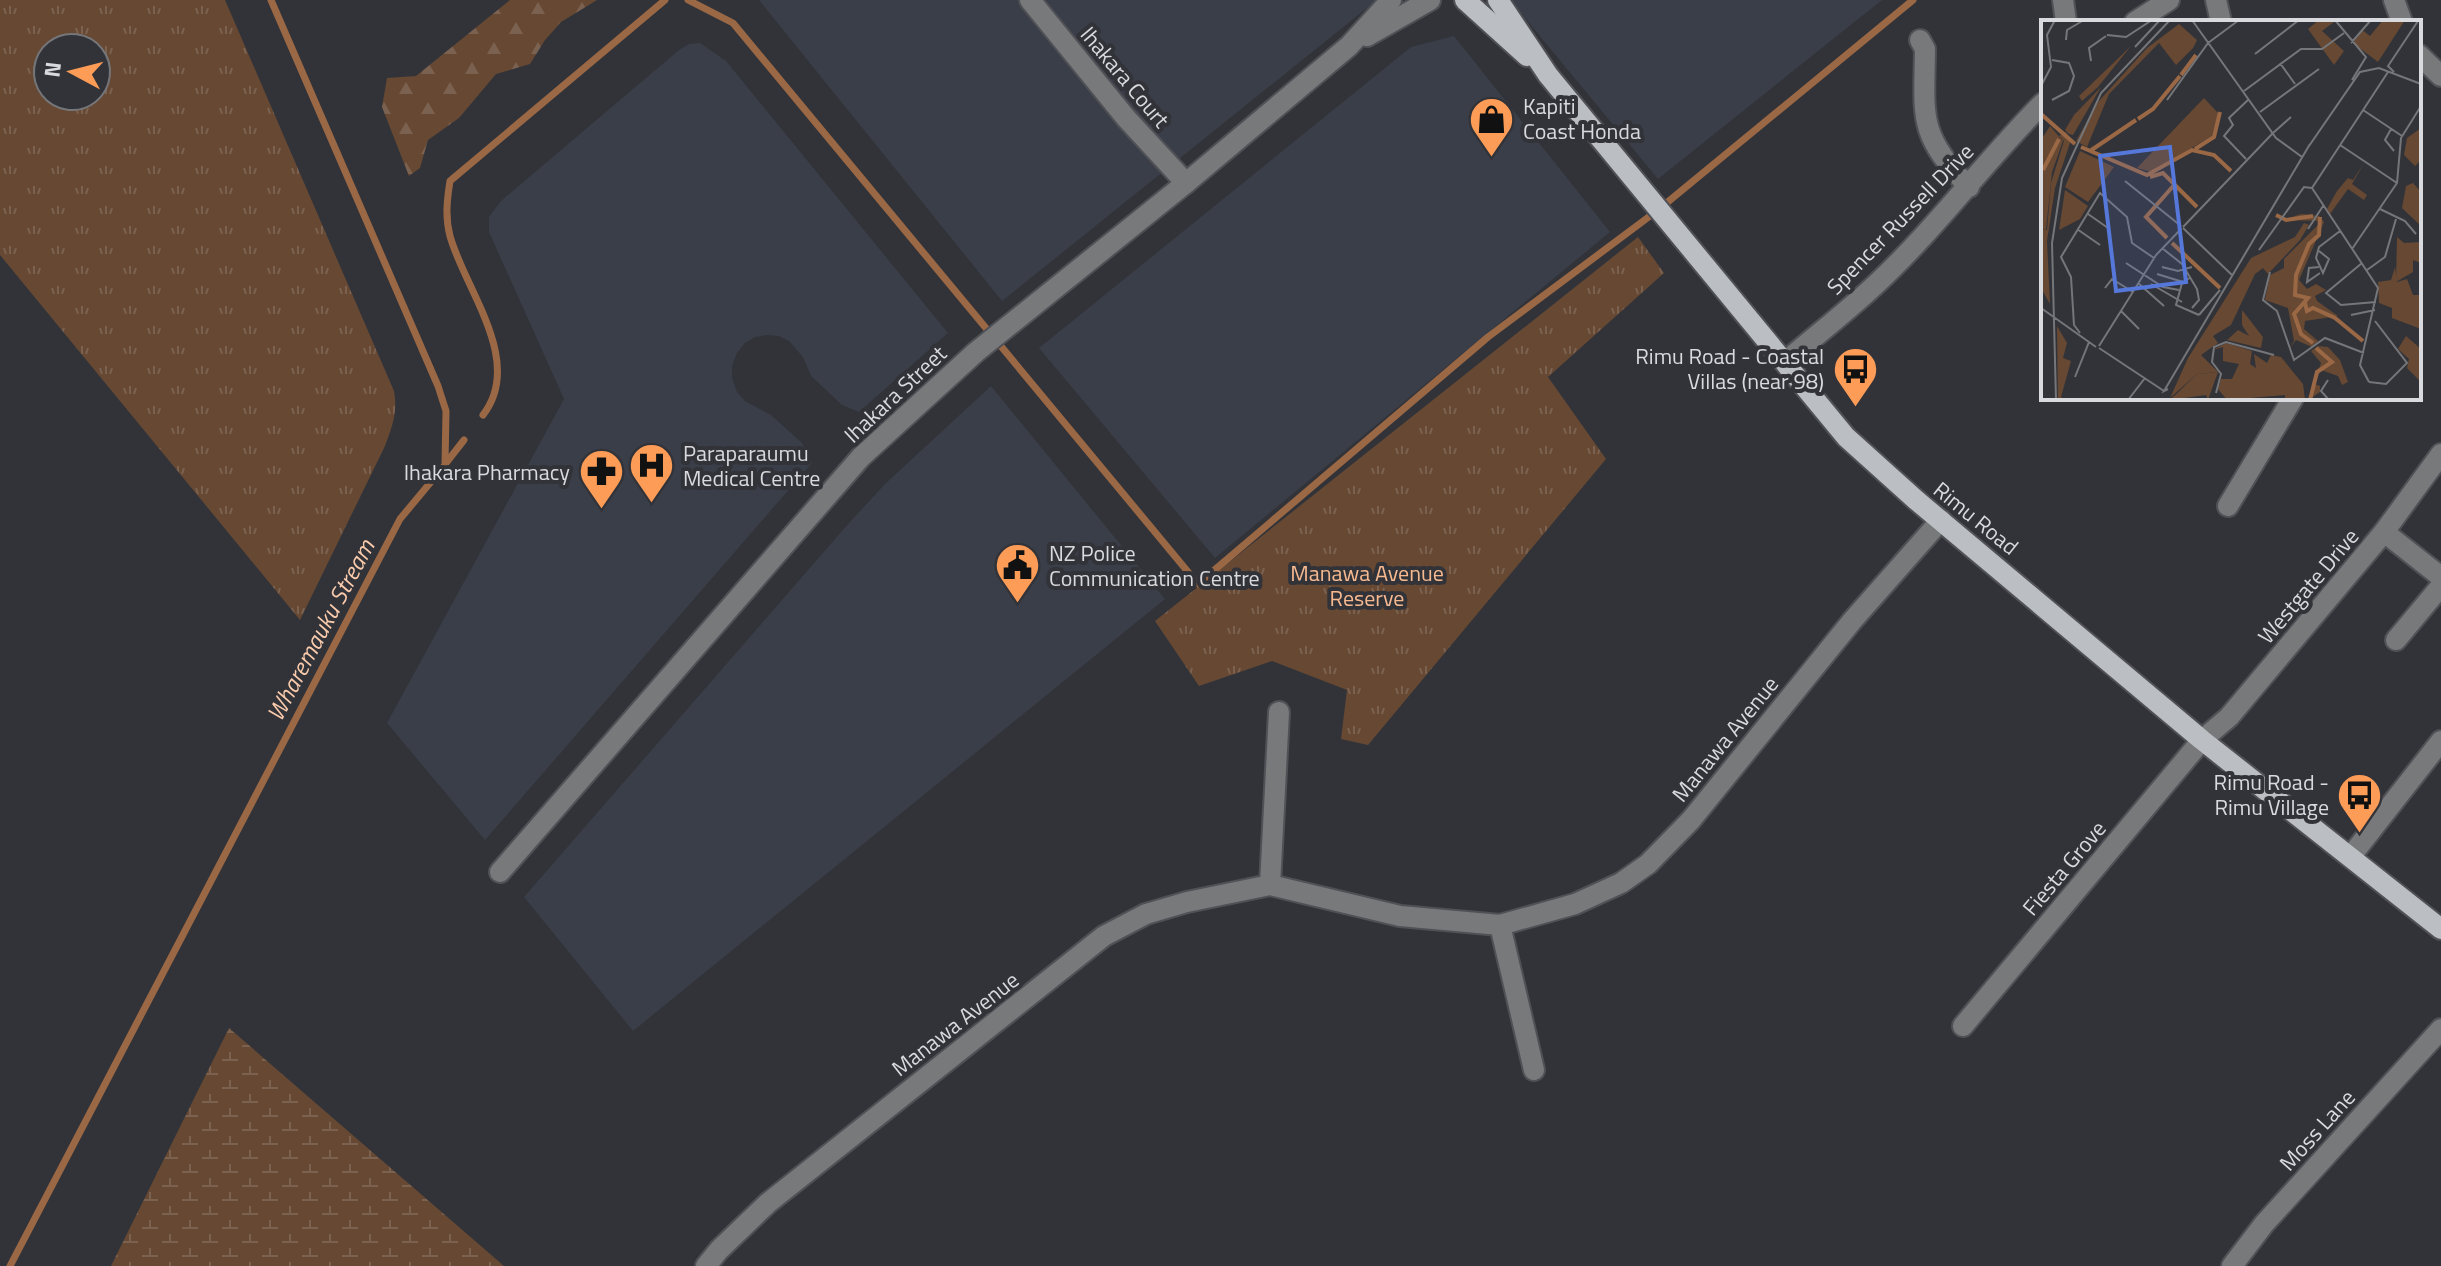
<svg xmlns="http://www.w3.org/2000/svg" width="2441" height="1266" viewBox="0 0 2441 1266" font-family="'Titillium Web',sans-serif">
  <defs>
    <pattern id="grass-tufts" width="24" height="20" patternUnits="userSpaceOnUse" patternTransform="scale(2)"><rect width="24" height="20" fill="#664833"/><path d="M3 7l-1-3M5 7V3M7 7l1-3M15 17l-1-3M17 17v-4M19 17l1-3" fill="none" stroke="#7b6250"/></pattern>
    <pattern id="forest-firs" width="22" height="20" patternUnits="userSpaceOnUse" patternTransform="scale(2)"><rect width="22" height="20" fill="#664833"/><path d="M5 1l3.5 6h-7zM16 11l3.5 6h-7z" fill="#7b6250"/></pattern>
    <pattern id="wetland-marsh" width="20" height="14" patternUnits="userSpaceOnUse" patternTransform="scale(2)"><rect width="20" height="14" fill="#664833"/><path d="M1 5h8M5 5V1M11 12h8M15 12V8" fill="none" stroke="#7b6250"/></pattern>
  </defs>
  <rect width="100%" height="100%" fill="#323338"/>
  <g fill="#3a3e48">
    <path d="M759,0H1377L1002,301Z"/>
    <path d="M1510,0H1882L1658,179Z"/>
    <path d="M1454,36L1610,232L1215,558L1039,348L1411,47Z"/>
    <path d="M700,43L726,61L948,333L859,412L842,405L811,376L803,357L789,341L779,336L767,335L755,337L745,343L737,353L732,366V378L737,392L745,401L771,415L802,443L812,463L485,840L387,723L564,399L489,232V217L501,201L679,50L689,44Z"/>
    <path d="M991,386L1165,599L633,1031L524,897L849,523L885,484Z"/>
  </g>
  <g fill="url(#grass-tufts)" fill-rule="evenodd">
    <path d="M0,0H225L394,391C398,412 392,427 385,446L300,620L0,255ZM48,48H96V96H48Z"/>
    <path d="M1638,237L1664,273L1548,377L1606,459L1368,745L1341,739L1347,690L1272,661L1199,686L1155,621Z"/>
  </g>
  <path fill="url(#forest-firs)" d="M510,0H597L561,22L545,40L530,64L496,74L459,118L428,140L420,168L409,176L382,107L387,78L416,76Z"/>
  <path fill="url(#wetland-marsh)" d="M229,1028L504,1266H111Z"/>
  <g fill="none" stroke-linecap="round" stroke-linejoin="round">
    <g stroke="#9b6845" stroke-width="7">
      <path d="M688,0L733,23L1198,584L1488,337L1658,210L1913,0"/>
      <path d="M483,415C525,361 464,288 450,236C445,217 447,200 450,181L665,0"/>
      <path d="M446,463L464,440"/>
      <path d="M10,1266L400,519L445,465L446,411L438,386L271,0"/>
    </g>
    <defs>
      <g id="minor">
        <path d="M1030,0L1126,118L1186,183"/>
        <path d="M2063,0L2066,22"/>
        <path d="M2216,0L2221,22"/>
        <path d="M2394,0L2402,22"/>
        <path d="M2135,22L2169,0"/>
        <path d="M1367,36L1430,0"/>
        <path d="M1920,40L1925,49C1924,119 1918,134 1969,187"/>
        <path d="M2419,55L2441,76"/>
        <path d="M1785,362C1814,337 1845,313 1873,287C1935,230 1984,162 2043,103"/>
        <path d="M2228,506L2293,398"/>
        <path d="M2384,532L2441,577"/>
        <path d="M2396,640L2441,586"/>
        <path d="M2351,856L2441,741"/>
        <path d="M500,872L861,457L976,352L1186,183L1349,46L1391,0"/>
        <path d="M1270,885L1279,712"/>
        <path d="M1500,925L1534,1070"/>
        <path d="M1963,1026L2202,740L2229,717L2384,532L2441,454"/>
        <path d="M706,1266L719,1250L768,1203L1104,936L1146,914L1187,902L1270,885L1400,916L1500,925L1575,904L1621,883L1648,864L1691,820L1852,621L1941,520"/>
        <path d="M2232,1266L2264,1224L2441,1029"/>
      </g>
      <g id="major">
        <path d="M1465,0L1527,56"/>
        <path d="M1498,0L1548,75L1846,437L1916,500L2202,740L2441,929"/>
      </g>
    </defs>
    <use href="#minor" stroke="#505156" stroke-width="24"/>
    <use href="#major" stroke="#505156" stroke-width="24"/>
    <use href="#minor" stroke="#78797b" stroke-width="20"/>
    <use href="#major" stroke="#bbbec2" stroke-width="20"/>
  </g>
  <defs>
    <symbol id="shop-pin" viewBox="-11 -11 22 30"><path d="M0 17L-7.5 6A9.5 9.5 0 1 1 7.5 6Z" fill="#fd9c56" stroke="#323338"/><path d="M-5-2.5h2.3a2.7 3.5 0 0 1 5.4 0H5L5.5 6h-11ZM-1.5-2.5h3a1.5 2.3 0 0 0-3 0Z" fill="#111"/></symbol>
    <symbol id="bus-pin" viewBox="-11 -11 22 30"><path d="M0 17L-7.5 6A9.5 9.5 0 1 1 7.5 6Z" fill="#fd9c56" stroke="#323338"/><path d="M-5-6H5V4H4V6H2V4H-2V6H-4V4H-5ZM-3.5-4V0h7V-4ZM-3.5 1.2v1.5H-2V1.2ZM2 1.2v1.5H3.5V1.2Z" fill="#111"/></symbol>
    <symbol id="hospital-pin" viewBox="-11 -11 22 30"><path d="M0 17L-7.5 6A9.5 9.5 0 1 1 7.5 6Z" fill="#fd9c56" stroke="#323338"/><path d="M-5-5h3v3.5h4V-5h3V5h-3V1.5h-4V5h-3Z" fill="#111"/></symbol>
    <symbol id="pharmacy-pin" viewBox="-11 -11 22 30"><path d="M0 17L-7.5 6A9.5 9.5 0 1 1 7.5 6Z" fill="#fd9c56" stroke="#323338"/><path d="M-2-6h4v4h4v4h-4v4h-4v-4h-4v-4h4Z" fill="#111"/></symbol>
    <symbol id="civic-pin" viewBox="-11 -11 22 30"><path d="M0 17L-7.5 6A9.5 9.5 0 1 1 7.5 6Z" fill="#fd9c56" stroke="#323338"/><path d="M-.6-6.5H3V-4.5H.6V-3L4-1V1h2V6H-6V1h2V-1L-.6-3ZM-1.2 2.5V6h2.4V2.5Z" fill="#111"/></symbol>
  </defs>
  <g fill-rule="evenodd">
    <use href="#shop-pin" x="1466" y="94" width="51" height="69"/>
    <use href="#bus-pin" x="1830" y="344" width="51" height="69"/>
    <use href="#hospital-pin" x="626" y="440" width="51" height="69"/>
    <use href="#pharmacy-pin" x="576" y="446" width="51" height="69"/>
    <use href="#civic-pin" x="992" y="540" width="51" height="69"/>
    <use href="#bus-pin" x="2334" y="770" width="51" height="69"/>
  </g>
  <g text-anchor="middle" dominant-baseline="central" stroke-width="8" stroke-linejoin="round" paint-order="stroke">
    <g font-size="22" fill="#d9dadd" stroke="#323338">
      <text transform="translate(1125 77) rotate(50)">Ihakara Court</text>
      <text transform="translate(1900 219) rotate(-46)">Spencer Russell Drive</text>
      <text transform="translate(895 394) rotate(-43)">Ihakara Street</text>
      <text transform="translate(1976 518) rotate(39)">Rimu Road</text>
      <text transform="translate(2308 586) rotate(-50)">Westgate Drive</text>
      <text transform="translate(1725 739) rotate(-51)">Manawa Avenue</text>
      <text transform="translate(2064 868) rotate(-50)">Fiesta Grove</text>
      <text transform="translate(955 1024) rotate(-38)">Manawa Avenue</text>
      <text transform="translate(2317 1130) rotate(-48)">Moss Lane</text>
    </g>
    <g font-size="22" fill="#d9dadd" stroke="#323338" text-anchor="start">
      <text x="1523" y="106">Kapiti<tspan x="1523" dy="25">Coast Honda</tspan></text>
      <text x="1824" y="356" text-anchor="end">Rimu Road - Coastal<tspan x="1824" dy="25">Villas (near 98)</tspan></text>
      <text x="683" y="453">Paraparaumu<tspan x="683" dy="25">Medical Centre</tspan></text>
      <text x="570" y="472" text-anchor="end">Ihakara Pharmacy</text>
      <text x="1049" y="553">NZ Police<tspan x="1049" dy="25">Communication Centre</tspan></text>
      <text x="2329" y="782" text-anchor="end">Rimu Road -<tspan x="2329" dy="25">Rimu Village</tspan></text>
    </g>
    <g font-size="22" fill="#f7b990" stroke="#323338">
      <text x="1367" y="573">Manawa Avenue<tspan x="1367" dy="25">Reserve</tspan></text>
    </g>
    <g font-size="24" font-style="italic" fill="#facbac" stroke="#323338">
      <text transform="translate(320 630) rotate(-62)">Wharemauku Stream</text>
    </g>
  </g>
  <g transform="translate(2041 20)">
    <rect width="380" height="380" fill="#323338"/>
    <path d="M278,0L293,2L281,11L303,31L293,45L267,9ZM342,0H364L337,42L312,23L321,10L329,16ZM90,26L57,67L41,81L38,76ZM60,67L32,115L28,114L24,110L33,95ZM163,78L178,94L171,116L110,152L96,148ZM25,112L30,120L14,168L6,221L9,284L1,270L0,209L6,210L10,163L23,121L18,116ZM323,143L311,164L326,175L323,180L307,169L289,194L286,189L296,171L307,158L312,160ZM260,194L278,196L283,202L258,260L266,269L275,264L285,270L274,276L276,281L297,296L264,301L263,309L277,321L271,327L255,320L248,329L253,321L247,288L224,280L229,255L243,248V239L281,201L242,200ZM354,247L356,262L366,259L372,275H380V309L351,298V288L338,283L337,262L350,260ZM16,306L26,323L22,338L30,341L20,377L25,380H17ZM185,323L211,331L209,344L215,348L213,334L226,343L230,335L240,337L262,364L264,380H244V375L186,380L177,369L180,359H191L198,344L182,341V327L172,330ZM277,326L287,327L299,340L307,362L301,365L297,356L280,350L273,364L279,366V372L267,380L280,343L270,331ZM177,352L167,380L165,375L129,380L156,354Z" fill="#664833"/>
    <path d="M380,108V140L374,146L363,135L366,118ZM372,163L380,172V206L361,188L365,166ZM263,203L268,205L259,220L227,254L222,248L214,254L190,305L172,316L177,323L160,335L177,352L156,354L129,378L147,338L210,238L254,217ZM356,217L363,223L380,222V243L372,240V252L355,262ZM201,290L222,317L220,328L186,320L197,310L208,316L201,305ZM365,316L380,329V362L366,348L368,339L357,329Z" fill="#664833"/>
    <path d="M138,4L156,20L152,28L135,45L118,23L68,74L46,127L35,121L57,82L106,28ZM9,106L22,121L11,152L5,210L0,208V120ZM39,131L73,147L47,182L24,167ZM24,170L47,186L39,199L18,210Z" fill="#664833"/>
    <path fill="none" stroke="#9b6845" stroke-width="4" d="M140,55L155,35M0,94L34,124M97,99L112,89L139,56M40,127L106,155L151,130L173,135L190,151M154,129L173,117L179,92M49,131L95,100M2,150L18,119M109,157L122,153L156,187M235,195L245,200L272,196M126,218L105,197L134,164M131,223L179,268M264,283L266,291L272,288L294,298L322,321M272,323L260,314L253,294L267,278L254,275L255,255L268,224L278,215L279,197M269,380L276,352L291,342L275,328"/>
    <path fill="none" stroke="#75767a" stroke-width="2" d="M151,0L235,118L261,137M294,0L325,37L311,60M66,15L85,17L111,0M25,20L26,10L43,0M167,23L198,0M310,23L330,0M94,27L119,0M214,34L258,0M11,40L28,43L33,56L28,71L11,80M50,41L48,28L65,16M239,43L254,64M353,52L347,46L377,1M0,66L10,47L6,15L14,0M203,71L260,29H281L303,13M126,80L167,23M322,90L361,116M219,92L278,49M350,109L344,120L353,131M232,113L250,97M299,125L356,163M268,126L319,52L338,48L380,64M205,139L183,116L192,105L188,98L208,79M84,161L140,206M271,168L337,268L319,345L328,362M271,168L347,52M339,189L364,201L375,214M47,194L67,208M142,207L232,113M142,208L192,256M36,209L59,225M267,209L282,186M121,228L141,244L156,269L158,280L151,288M311,229L356,163L360,118L380,86M218,230L263,167L271,168M278,231L288,239L282,253L275,238L278,227L299,211M85,243L122,267L138,270M321,243L285,273L300,285L335,282M121,247L137,251L151,247M278,247L268,248L266,262L279,253M326,250L344,237L355,199M229,252L222,280L236,291L253,340L284,318L323,333M116,254L142,262M150,257L141,263L135,285L158,295M97,263L123,286M110,264L141,282M64,268L71,259L92,272M0,288L55,327M80,291L98,309M158,295L179,270M310,295L334,290M39,313L33,305L30,257L20,237L59,173L86,197L91,223L113,238M58,326L115,235L140,209M58,328L123,371M34,357L48,322M287,360L280,371L288,380M328,362L345,364L366,343L334,301M127,369L123,371L269,124M175,373L180,354L171,342L173,327L185,322L233,335M15,380L11,223L21,158L60,73L129,0M87,380L104,358"/>
    <path fill="#5578da" fill-opacity="0.15" stroke="#5578da" stroke-width="4" d="M129,127L145,262L75,271L59,136Z"/>
    <rect width="380" height="380" fill="none" stroke="#d9dadd" stroke-width="4"/>
  </g>
  <g transform="translate(72 72) rotate(277)"><circle r="38" fill="#323338" stroke="#75767a" stroke-width="2"/>
  <path d="M0-6L14 30L0 20L-14 30Z" fill="#fd9c56"/>
  <text y="-12" font-size="22" font-weight="bold" text-anchor="middle" fill="#d9dadd">N</text>
  </g>
</svg>
